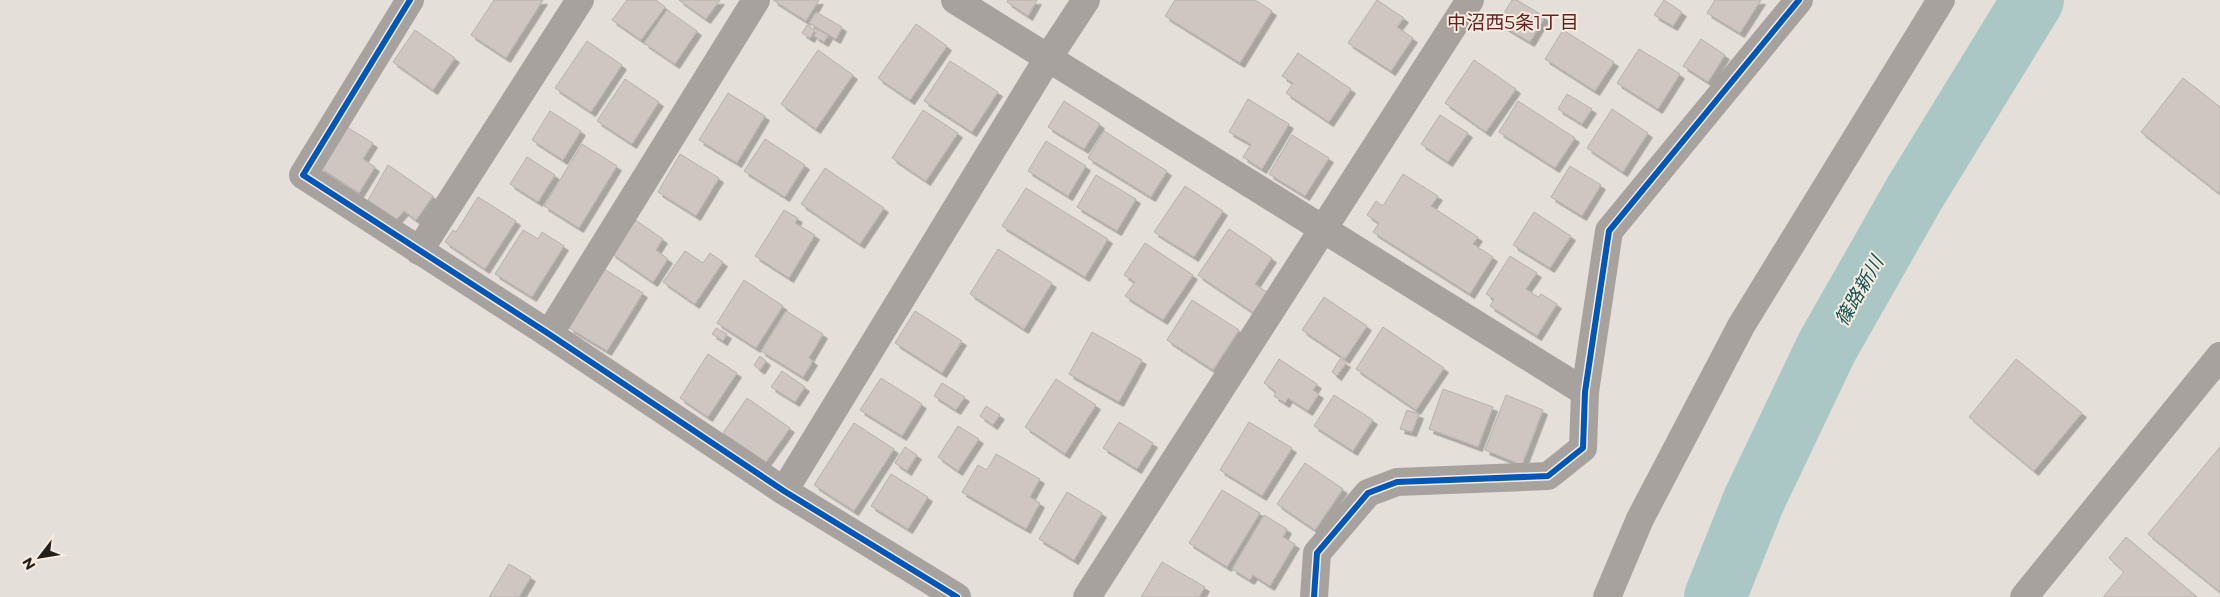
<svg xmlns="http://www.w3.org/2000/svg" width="2220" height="597" viewBox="0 0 2220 597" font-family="Montserrat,'Noto Sans JP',sans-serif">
  <defs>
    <filter id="shadow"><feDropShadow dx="4.5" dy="4.5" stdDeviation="0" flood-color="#0004"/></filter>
  </defs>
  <rect width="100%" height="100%" fill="#e4dfd9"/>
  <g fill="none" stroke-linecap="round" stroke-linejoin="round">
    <path stroke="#aac6c5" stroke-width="62" d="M1715,597L1754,500L1827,347L1914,194L2033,0"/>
  </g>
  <g fill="#cfc6c2" stroke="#b6b1ae" filter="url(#shadow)">
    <path d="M494,0H543L506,58L471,35Z"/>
    <path d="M627,0H656L665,7L641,40L612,20Z"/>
    <path d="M679,0H720L706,19Z"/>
    <path d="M773,0H819L806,21Z"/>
    <path d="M1008,0H1037L1028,16L1007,2Z"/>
    <path d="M1175,0H1255L1272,11L1240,63L1165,16Z"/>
    <path d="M1377,0L1404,18L1397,27L1413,38L1391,71L1348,43Z"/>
    <path d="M1512,0H1517L1545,17L1530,42L1498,23Z"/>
    <path d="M1664,0L1682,12L1673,26L1654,15Z"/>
    <path d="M1715,0H1761L1740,33L1707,13Z"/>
    <path d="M667,10L697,31L675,64L644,43Z"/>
    <path d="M816,12L842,27L836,39L809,23Z"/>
    <path d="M916,24L947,46L910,100L878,78Z"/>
    <path d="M807,25L815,30L810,38L802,33Z"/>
    <path d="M415,30L455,58L433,90L393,62Z"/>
    <path d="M818,30L828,35L824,42L814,36Z"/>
    <path d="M1563,30L1614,62L1595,91L1545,59Z"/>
    <path d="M1701,39L1725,55L1708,82L1683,66Z"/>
    <path d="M587,41L622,65L591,112L555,88Z"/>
    <path d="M1639,49L1680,74L1658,109L1617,83Z"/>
    <path d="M818,50L853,75L816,129L781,104Z"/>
    <path d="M1298,53L1351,89L1329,122L1286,93L1293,83L1282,76Z"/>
    <path d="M1474,60L1516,89L1486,132L1445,103Z"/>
    <path d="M950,61L998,92L972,132L924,101Z"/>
    <path d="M2183,78L2220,107V194L2141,132Z"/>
    <path d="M625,79L659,102L632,144L597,121Z"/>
    <path d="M728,93L765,116L737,163L699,140Z"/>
    <path d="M1567,94L1592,109L1582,124L1558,109Z"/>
    <path d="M1248,99L1289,124L1262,169L1243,157L1251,144L1229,132Z"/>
    <path d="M1064,101L1100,124L1084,149L1048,127Z"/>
    <path d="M1518,101L1575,138L1555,168L1499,132Z"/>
    <path d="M1612,109L1648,133L1623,172L1587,148Z"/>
    <path d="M923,110L958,133L926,181L892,158Z"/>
    <path d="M550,111L581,131L563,160L532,140Z"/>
    <path d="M1440,115L1468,133L1448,162L1421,144Z"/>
    <path d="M345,126L373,143L363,159L375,167L359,193L319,167Z"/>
    <path d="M1104,131L1167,171L1151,197L1088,158Z"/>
    <path d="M1292,135L1329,158L1305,196L1269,174Z"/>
    <path d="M765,139L805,165L785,197L744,171Z"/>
    <path d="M1046,141L1086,166L1068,196L1028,171Z"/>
    <path d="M582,144L617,166L579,228L544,206Z"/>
    <path d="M680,154L719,178L696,216L658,192Z"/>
    <path d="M527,157L555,175L538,202L510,184Z"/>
    <path d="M388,165L433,196L416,220L404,211L396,220L368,200Z"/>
    <path d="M1570,166L1601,185L1582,216L1551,197Z"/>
    <path d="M825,168L884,208L860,244L801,204Z"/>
    <path d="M1403,174L1438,196L1431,206L1478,237L1473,244L1493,257L1470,294L1373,232L1379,223L1367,215L1376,201L1383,206Z"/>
    <path d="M1096,175L1136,199L1117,231L1077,207Z"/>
    <path d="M1185,186L1223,211L1194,257L1154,232Z"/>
    <path d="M1026,188L1108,239L1085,277L1002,226Z"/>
    <path d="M478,197L516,221L485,269L445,242L453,230L456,232Z"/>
    <path d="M784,210L798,218L795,223L815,235L789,278L755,256Z"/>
    <path d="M1534,212L1571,236L1550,268L1513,245Z"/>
    <path d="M634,219L663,239L656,250L668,259L653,282L611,253Z"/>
    <path d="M1229,229L1272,258L1255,284L1268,293L1254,313L1198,275Z"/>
    <path d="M523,230L538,239L542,232L564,246L532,297L495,274Z"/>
    <path d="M1145,243L1193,275L1163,320L1125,296L1135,282L1124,275Z"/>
    <path d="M998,249L1052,283L1024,329L970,294Z"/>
    <path d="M685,251L703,263L710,253L723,262L695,304L663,282Z"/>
    <path d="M1510,256L1537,273L1526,289L1538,297L1541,294L1557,304L1537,336L1490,306L1494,299L1486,294Z"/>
    <path d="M604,269L643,293L607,351L569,328Z"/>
    <path d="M744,280L783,306L756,348L717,323Z"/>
    <path d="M1324,297L1367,326L1345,359L1302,330Z"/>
    <path d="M1192,300L1239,330L1213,370L1167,340Z"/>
    <path d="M786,311L823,334L809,358L813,361L803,377L761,351Z"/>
    <path d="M915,311L962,341L942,373L895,343Z"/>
    <path d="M1383,327L1444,368L1416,410L1356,369Z"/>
    <path d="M716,328L727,334L723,341L712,334Z"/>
    <path d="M1092,332L1142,360L1119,402L1069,374Z"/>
    <path d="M708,354L737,373L708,417L680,398Z"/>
    <path d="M760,356L766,361L760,370L754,365Z"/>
    <path d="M1279,359L1317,384L1313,390L1319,394L1308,411L1288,398L1285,403L1274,396L1276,392L1264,383Z"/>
    <path d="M1340,359L1346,363L1337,376L1332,372Z"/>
    <path d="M2016,359L2082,413L2034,471L1969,417Z"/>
    <path d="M782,371L805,387L795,402L771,387Z"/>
    <path d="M881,378L922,404L902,436L860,410Z"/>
    <path d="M1056,379L1096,405L1065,454L1025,427Z"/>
    <path d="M942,383L965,397L956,410L934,396Z"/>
    <path d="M1443,389L1493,407L1478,447L1429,429Z"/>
    <path d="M1334,395L1373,420L1353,451L1314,426Z"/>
    <path d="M1506,395L1543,410L1522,465L1485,450Z"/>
    <path d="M747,398L790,428L766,462L723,433Z"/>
    <path d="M986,406L1000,415L993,425L980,416Z"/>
    <path d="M1407,410L1419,414L1412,432L1400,429Z"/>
    <path d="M1119,422L1153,443L1137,469L1103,448Z"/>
    <path d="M1249,422L1292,448L1262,496L1220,470Z"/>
    <path d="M854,423L894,449L854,511L814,485Z"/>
    <path d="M958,426L979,439L958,471L938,457Z"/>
    <path d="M905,447L917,455L907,471L895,463Z"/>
    <path d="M2220,447V592L2148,534Z"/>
    <path d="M996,454L1040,479L1030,497L1040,503L1026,529L962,492L978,465L987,470Z"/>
    <path d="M1305,463L1343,489L1315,530L1277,504Z"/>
    <path d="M891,474L928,497L908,529L871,506Z"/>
    <path d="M1222,490L1260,513L1227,567L1189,543Z"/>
    <path d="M1067,492L1102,513L1074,560L1039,539Z"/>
    <path d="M1264,515L1287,529L1283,537L1295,544L1270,586L1253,575L1250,580L1232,569Z"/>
    <path d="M2126,537L2197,597H2103L2124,572L2109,558Z"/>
    <path d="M1162,562L1205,587L1199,597H1141Z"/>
    <path d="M509,564L531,577L519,597H489Z"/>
  </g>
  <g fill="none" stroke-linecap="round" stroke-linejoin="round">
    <g stroke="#a7a29e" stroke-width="28">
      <path d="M410,0L303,175L549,334L784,491L957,597"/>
      <path d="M955,0L1585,392"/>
      <path d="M419,251L580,0"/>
      <path d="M549,334L756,0"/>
      <path d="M784,491L1048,58L1086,0"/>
      <path d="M1087,597L1470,0"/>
      <path d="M1314,597L1317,553L1368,493L1397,482L1548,476L1583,448L1585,392L1609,231L1799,0"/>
      <path d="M1607,597L1640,519L1741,326L1941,0"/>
    </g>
    <path stroke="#a7a29e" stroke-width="28" d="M2024,597L2220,356"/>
    <defs>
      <g id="cycleway">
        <path d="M410,0L303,175L549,334L784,491L957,597"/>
        <path d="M1314,597L1317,553L1368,493L1397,482L1548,476L1583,448L1585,392L1609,231L1799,0"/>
      </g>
    </defs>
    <use href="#cycleway" stroke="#f6ece2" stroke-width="9"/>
    <use href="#cycleway" stroke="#0057b8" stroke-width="6"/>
  </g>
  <g text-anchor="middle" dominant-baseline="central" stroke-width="4" stroke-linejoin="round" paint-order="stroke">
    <g font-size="19" fill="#66211f" stroke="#f6ece2">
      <text x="1513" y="22">中沼西5条1丁目</text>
    </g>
    <g font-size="19" font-style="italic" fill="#135253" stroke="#f6ece2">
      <text transform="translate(1859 291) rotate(-60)">篠路新川</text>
    </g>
  </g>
  <g transform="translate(40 557) rotate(239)" stroke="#f6ece2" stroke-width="4" paint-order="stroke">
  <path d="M0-4L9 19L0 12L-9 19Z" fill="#23201c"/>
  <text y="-8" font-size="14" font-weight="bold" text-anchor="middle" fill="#23201c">N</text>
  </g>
</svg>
